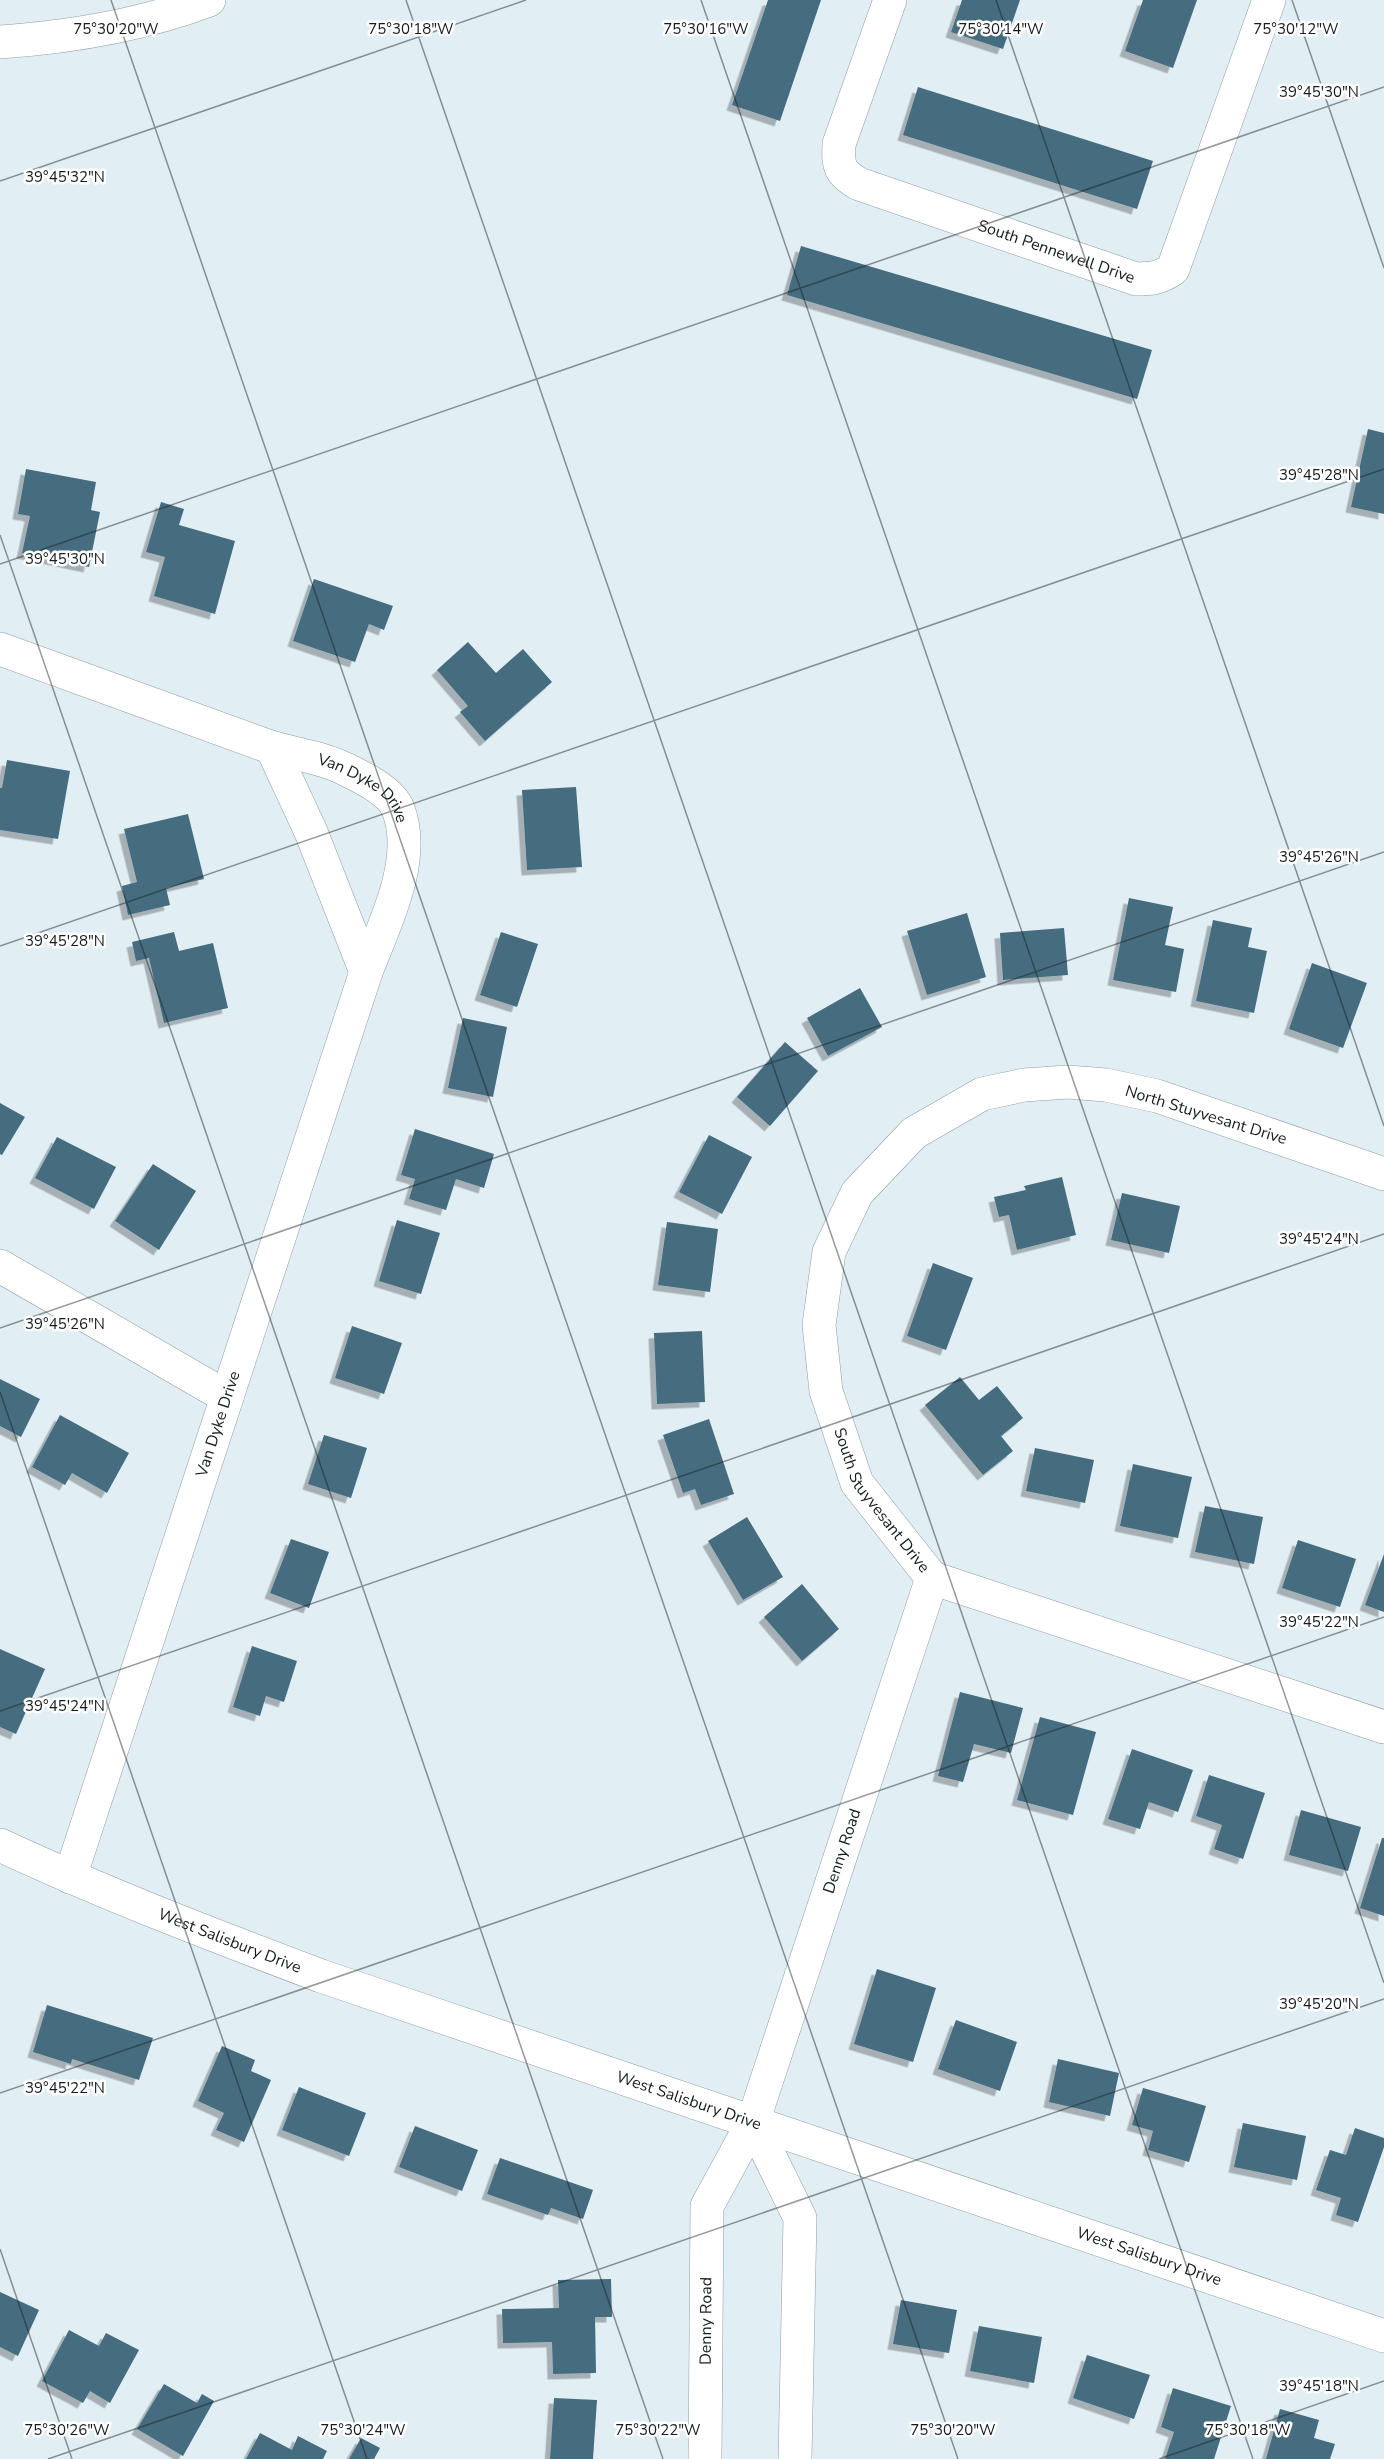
<svg xmlns="http://www.w3.org/2000/svg" width="1384" height="2459" viewBox="0 0 1384 2459" font-family="'Nunito Sans',sans-serif">
  <defs>
    <filter id="shadow"><feDropShadow dx="-5.5" dy="5.5" stdDeviation="0" flood-color="#0004"/></filter>
  </defs>
  <rect width="100%" height="100%" fill="#e1eff5"/>
  <g fill="#446d7f" filter="url(#shadow)">
    <path d="M768,0H821L780,121L732,105Z"/>
    <path d="M962,0H1020L1003,49L951,32Z"/>
    <path d="M1143,0H1197L1173,68L1125,51Z"/>
    <path d="M918,87L1153,161L1137,209L903,135Z"/>
    <path d="M801,246L1152,350L1137,399L787,295Z"/>
    <path d="M1368,429L1384,433V514L1351,507Z"/>
    <path d="M26,469L96,482L91,510L100,512L89,567L22,553L30,516L18,514Z"/>
    <path d="M161,502L184,509L179,525L235,541L215,614L154,596L165,557L146,552Z"/>
    <path d="M314,579L393,606L384,630L369,624L355,662L293,641Z"/>
    <path d="M468,642L496,673L523,649L552,682L485,741L460,712L468,706L437,670Z"/>
    <path d="M7,760L70,771L58,839L0,830V788H2Z"/>
    <path d="M576,787L582,867L527,870L522,790Z"/>
    <path d="M188,814L204,879L166,888L170,905L128,915L122,886L137,882L124,829Z"/>
    <path d="M1129,898L1173,907L1165,945L1184,949L1176,992L1113,980Z"/>
    <path d="M967,913L986,977L927,995L907,931Z"/>
    <path d="M1213,920L1252,928L1248,947L1267,951L1254,1013L1196,1001Z"/>
    <path d="M1064,928L1068,975L1003,980L1000,933Z"/>
    <path d="M174,932L179,951L213,943L228,1008L164,1023L149,958L136,961L132,942Z"/>
    <path d="M501,932L538,944L517,1007L480,995Z"/>
    <path d="M1312,963L1367,983L1343,1048L1289,1029Z"/>
    <path d="M860,988L882,1027L828,1056L807,1018Z"/>
    <path d="M463,1018L507,1027L493,1097L448,1088Z"/>
    <path d="M785,1042L818,1071L770,1126L737,1097Z"/>
    <path d="M0,1103L25,1117L2,1155L0,1154Z"/>
    <path d="M415,1129L494,1154L484,1188L456,1179L446,1210L409,1199L415,1179L401,1175Z"/>
    <path d="M709,1135L752,1157L722,1214L679,1192Z"/>
    <path d="M57,1137L116,1167L94,1209L35,1178Z"/>
    <path d="M153,1164L196,1191L159,1250L115,1221Z"/>
    <path d="M1062,1177L1076,1235L1017,1250L1009,1215L999,1217L994,1197L1026,1190L1024,1186Z"/>
    <path d="M1122,1193L1180,1206L1169,1253L1111,1240Z"/>
    <path d="M397,1220L440,1233L421,1294L379,1281Z"/>
    <path d="M667,1222L718,1229L710,1292L658,1285Z"/>
    <path d="M933,1263L973,1278L946,1350L907,1336Z"/>
    <path d="M352,1326L402,1343L384,1394L335,1378Z"/>
    <path d="M702,1331L705,1402L657,1404L654,1333Z"/>
    <path d="M960,1377L979,1400L997,1386L1023,1418L1001,1436L1013,1451L983,1475L925,1405Z"/>
    <path d="M0,1379L40,1399L21,1437L0,1426Z"/>
    <path d="M60,1415L129,1453L107,1493L72,1473L65,1485L32,1467Z"/>
    <path d="M709,1419L734,1494L701,1505L695,1489L683,1493L663,1435Z"/>
    <path d="M324,1435L367,1448L351,1498L308,1484Z"/>
    <path d="M1035,1448L1094,1460L1085,1503L1026,1491Z"/>
    <path d="M1133,1464L1192,1477L1178,1538L1120,1526Z"/>
    <path d="M1205,1506L1263,1517L1254,1564L1195,1552Z"/>
    <path d="M747,1517L783,1577L743,1600L708,1541Z"/>
    <path d="M291,1539L329,1552L309,1608L270,1593Z"/>
    <path d="M1298,1540L1356,1559L1340,1607L1282,1588Z"/>
    <path d="M1384,1554V1612L1365,1605Z"/>
    <path d="M802,1584L839,1629L802,1661L764,1617Z"/>
    <path d="M252,1646L297,1661L284,1702L266,1696L260,1716L233,1707Z"/>
    <path d="M0,1649L45,1669L16,1734L0,1727Z"/>
    <path d="M960,1692L1023,1708L1011,1753L974,1744L963,1782L938,1776Z"/>
    <path d="M1040,1717L1096,1732L1073,1815L1017,1800Z"/>
    <path d="M1132,1749L1193,1770L1178,1812L1149,1802L1140,1829L1108,1819Z"/>
    <path d="M1209,1775L1265,1793L1243,1859L1214,1849L1222,1825L1196,1816Z"/>
    <path d="M1301,1810L1361,1827L1348,1871L1289,1855Z"/>
    <path d="M1382,1838H1384V1916L1360,1908Z"/>
    <path d="M877,1969L936,1988L913,2062L854,2044Z"/>
    <path d="M47,2005L153,2038L139,2080L72,2059L71,2064L33,2052Z"/>
    <path d="M956,2020L1017,2042L1000,2091L938,2069Z"/>
    <path d="M222,2046L255,2060L251,2071L271,2080L244,2142L216,2130L224,2113L198,2101Z"/>
    <path d="M1058,2059L1119,2073L1110,2116L1049,2102Z"/>
    <path d="M299,2087L366,2113L349,2156L282,2130Z"/>
    <path d="M1143,2088L1206,2106L1189,2162L1148,2150L1153,2131L1132,2125Z"/>
    <path d="M1243,2123L1306,2136L1297,2180L1234,2167Z"/>
    <path d="M415,2126L478,2150L462,2191L399,2167Z"/>
    <path d="M1355,2128L1384,2138V2147L1358,2222L1336,2215L1341,2198L1316,2190L1330,2150L1346,2155Z"/>
    <path d="M500,2158L593,2190L583,2219L551,2208L548,2215L487,2194Z"/>
    <path d="M611,2279L612,2317H595L596,2373L553,2374L552,2342L503,2343L502,2309L559,2308L558,2280Z"/>
    <path d="M0,2292L39,2310L18,2356L0,2347Z"/>
    <path d="M901,2300L957,2310L949,2353L893,2344Z"/>
    <path d="M979,2326L1042,2337L1034,2383L970,2371Z"/>
    <path d="M69,2330L99,2346L106,2333L139,2350L110,2403L90,2391L83,2403L42,2381Z"/>
    <path d="M1087,2355L1150,2375L1134,2419L1073,2398Z"/>
    <path d="M164,2384L197,2403L202,2394L214,2401L183,2456L137,2429Z"/>
    <path d="M1173,2388L1231,2406L1214,2459H1165L1174,2432L1161,2427Z"/>
    <path d="M554,2398L597,2400L593,2459H550Z"/>
    <path d="M1280,2409L1319,2420L1314,2438L1335,2444L1330,2459H1266Z"/>
    <path d="M260,2433L292,2450L298,2436L327,2451L323,2459H246Z"/>
    <path d="M361,2438L380,2448L374,2459H349Z"/>
  </g>
  <g fill="none" stroke-linecap="round" stroke-linejoin="round">
    <defs>
      <g id="street">
        <path id="s1" d="M890,0L839,144C838,167 839,172 859,184L1136,279C1152,279 1160,278 1173,269L1269,0"/>
        <path d="M0,42C70,37 143,25 209,0"/>
        <path id="s2" d="M0,649C87,681 175,712 262,744C289,754 319,756 345,769C362,777 391,791 398,809C418,860 384,925 366,972L70,1877"/>
        <path d="M272,748L311,832L366,972"/>
        <path id="s3" d="M1384,1174L1157,1096L1106,1085L1068,1082L1024,1085L982,1094L914,1133L857,1193L829,1252L819,1325L826,1391L857,1483L932,1578L1384,1727"/>
        <path d="M0,1266L227,1397"/>
        <path id="s4" d="M0,1845C105,1894 213,1935 321,1976L1384,2336"/>
        <path d="M753,2122L800,2218L795,2459"/>
        <path id="s5" d="M705,2459L707,2206L753,2122L932,1578"/>
      </g>
    </defs>
    <use href="#street" stroke="#909ca2" stroke-width="34"/>
    <use href="#street" stroke="#fff" stroke-width="33"/>
  </g>
  <path fill="none" stroke="#161b1d" stroke-width="1.5" stroke-opacity="0.45" d="M111,0L958,2459M406,0L1253,2459M701,0L1384,1983M996,0L1384,1126M1292,0L1384,268M0,181L526,0M0,535L663,2459M0,564L1384,87M0,946L1384,469M0,1328L1384,852M0,1392L367,2459M0,1711L1384,1234M0,2093L1384,1617M0,2249L72,2459M48,2459L1384,1999M1159,2459L1384,2381"/>
  <g text-anchor="middle" dominant-baseline="central" stroke-width="5" stroke-linejoin="round" paint-order="stroke">
    <g font-size="16" fill="#161b1d" stroke="#fff">
      <text stroke="none"><textPath href="#s1" startOffset="410">South Pennewell Drive</textPath></text>
      <text stroke="none"><textPath href="#s2" startOffset="392">Van Dyke Drive</textPath></text>
      <text transform="translate(1206 1115) rotate(17)">North Stuyvesant Drive</text>
      <text transform="translate(218 1424) rotate(-72)">Van Dyke Drive</text>
      <text stroke="none"><textPath href="#s3" startOffset="908">South Stuyvesant Drive</textPath></text>
      <text stroke="none"><textPath href="#s5" startOffset="634">Denny Road</textPath></text>
      <text stroke="none"><textPath href="#s4" startOffset="249">West Salisbury Drive</textPath></text>
      <text stroke="none"><textPath href="#s4" startOffset="735">West Salisbury Drive</textPath></text>
      <text stroke="none"><textPath href="#s4" startOffset="1221">West Salisbury Drive</textPath></text>
      <text stroke="none"><textPath href="#s5" startOffset="138">Denny Road</textPath></text>
    </g>
  </g>
  <g font-size="15" text-anchor="middle" fill="#161b1d" stroke="#fff" stroke-width="5" stroke-linejoin="round" paint-order="stroke">
    <text x="1001" y="34">75°30'14"W</text>
    <text x="116" y="34">75°30'20"W</text>
    <text x="411" y="34">75°30'18"W</text>
    <text x="706" y="34">75°30'16"W</text>
    <text x="1296" y="34">75°30'12"W</text>
    <text x="1319" y="97">39°45'30"N</text>
    <text x="65" y="182">39°45'32"N</text>
    <text x="1319" y="480">39°45'28"N</text>
    <text x="65" y="564">39°45'30"N</text>
    <text x="1319" y="862">39°45'26"N</text>
    <text x="65" y="946">39°45'28"N</text>
    <text x="1319" y="1244">39°45'24"N</text>
    <text x="65" y="1329">39°45'26"N</text>
    <text x="1319" y="1627">39°45'22"N</text>
    <text x="65" y="1711">39°45'24"N</text>
    <text x="1319" y="2009">39°45'20"N</text>
    <text x="65" y="2093">39°45'22"N</text>
    <text x="1319" y="2391">39°45'18"N</text>
    <text x="67" y="2435">75°30'26"W</text>
    <text x="363" y="2435">75°30'24"W</text>
    <text x="658" y="2435">75°30'22"W</text>
    <text x="953" y="2435">75°30'20"W</text>
    <text x="1248" y="2435">75°30'18"W</text>
  </g>
</svg>
